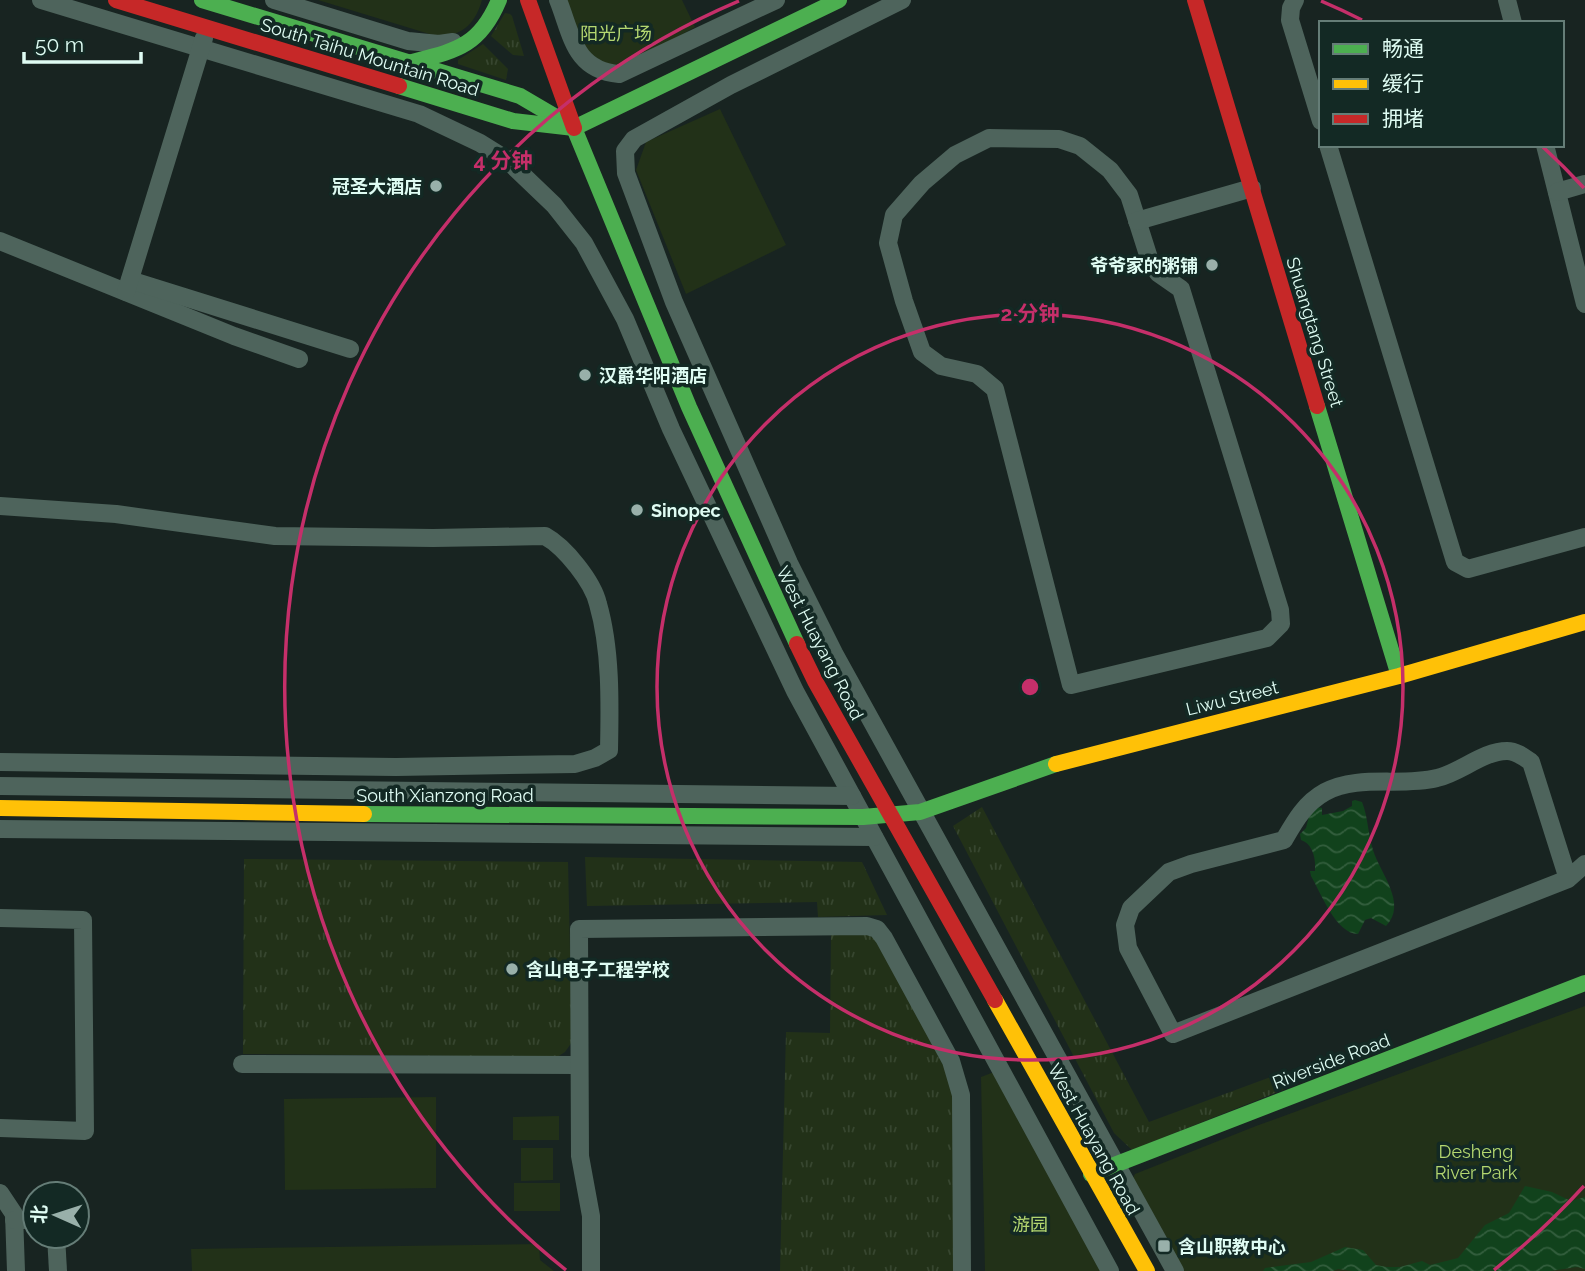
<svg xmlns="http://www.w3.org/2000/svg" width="1585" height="1271" viewBox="0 0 1585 1271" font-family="Raleway,'Noto Sans SC',sans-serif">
  <defs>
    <pattern id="grass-tufts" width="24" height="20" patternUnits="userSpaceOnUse" patternTransform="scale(1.75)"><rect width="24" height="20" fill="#223118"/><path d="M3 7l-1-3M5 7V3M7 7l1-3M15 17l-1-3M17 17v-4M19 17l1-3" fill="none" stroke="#37462f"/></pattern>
    <pattern id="water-waves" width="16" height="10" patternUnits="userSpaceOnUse" patternTransform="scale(1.75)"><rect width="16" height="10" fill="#11421c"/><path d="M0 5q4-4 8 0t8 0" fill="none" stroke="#335e3d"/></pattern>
  </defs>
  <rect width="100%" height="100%" fill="#182421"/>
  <g fill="url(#grass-tufts)">
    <path d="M505,13L510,14L512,16L524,56L513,55L491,36Z"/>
    <path d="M483,44L508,69L506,80L458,64V60Z"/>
    <path d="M982,807L1149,1122L1287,1071L1291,1078L1290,1087L1132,1150L1114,1133L953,826Z"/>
    <path d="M585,857L862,862L887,915L818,917L817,902L587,906Z"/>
    <path d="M244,859L568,862L572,1042L565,1052L557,1057L243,1054Z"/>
    <path d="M831,934L869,935L876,939L953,1083L959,1271H780L786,1032L830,1033Z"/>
  </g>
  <g fill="#223118">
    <path d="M318,0H482C475,24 462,37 436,36Z"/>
    <path d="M566,0H682L695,27L619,70H607L581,44Z"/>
    <path d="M720,109L786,245L686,294L636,170L646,142Z"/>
    <path d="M1585,1006V1271H1177L1126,1192L1135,1174L1256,1126Z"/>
    <path d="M994,1072L1111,1271H985L981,1077Z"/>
    <path d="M436,1097V1188L285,1190L284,1099Z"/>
    <path d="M559,1116V1140H513V1117Z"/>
    <path d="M521,1148H553V1180L521,1181Z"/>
    <path d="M560,1183V1211H514V1183Z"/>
    <path d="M539,1244L540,1260L554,1271H192L191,1249Z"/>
  </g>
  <g fill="url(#water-waves)">
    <path d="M1355,800L1362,802C1368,817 1368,834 1373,850C1380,873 1408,904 1386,926L1371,918L1365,920L1358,934C1336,934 1321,893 1311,876L1310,871H1315C1316,859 1313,844 1301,840L1300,834L1306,828L1309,816L1317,807L1322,808V815L1343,811L1352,806V801Z"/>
    <path d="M1525,1186L1552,1192L1571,1201L1585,1197V1269L1577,1267L1550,1271H1353L1338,1269L1333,1271H1263L1265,1268L1311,1262L1345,1247L1363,1250L1376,1265L1387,1267H1400L1422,1261L1430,1265L1458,1258L1485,1225L1509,1213Z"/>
  </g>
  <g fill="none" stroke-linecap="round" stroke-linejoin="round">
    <g stroke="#4e645c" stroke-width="18">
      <path d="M41,0L419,114L480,143L506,159L554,205L584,243L625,319L671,429L795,691L1110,1271"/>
      <path d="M274,0L408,41L439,44L453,42"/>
      <path d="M558,0C572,35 574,70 619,74L776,0"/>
      <path d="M902,0L731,85L634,139L625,151L626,173L674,302L789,563L834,653L1175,1271"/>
      <path d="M1295,0L1291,8L1290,20L1321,121"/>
      <path d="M1507,0L1513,23"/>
      <path d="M989,138L1059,139L1080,146L1110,170L1129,195L1150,261L1158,273L1181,289L1280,610L1281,624L1267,638L1071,685L995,389L977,374L941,366L922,352L904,301L888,243L894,215L922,183L955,155Z"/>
      <path d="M1328,145L1455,562L1468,569L1585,537"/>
      <path d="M1545,145L1585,304"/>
      <path d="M1557,192L1585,184"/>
      <path d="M1137,221L1252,188"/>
      <path d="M0,241L234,336L299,359"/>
      <path d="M130,280L350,349"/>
      <path d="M126,292L204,38"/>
      <path d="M0,506L116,514L275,536L433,538L545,536C565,547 593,582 598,604C611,649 610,703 609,750L595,758L575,764L396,767L0,762"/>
      <path d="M0,786L852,796"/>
      <path d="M0,829L874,837"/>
      <path d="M1568,879L1531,762C1524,757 1516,751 1507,751C1483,751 1460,773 1437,778C1401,787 1358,774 1325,792C1305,803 1295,821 1284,840L1191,864L1169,872L1131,908L1125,925L1128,948L1173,1034L1568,879L1585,864"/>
      <path d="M0,918L83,920L85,1131L0,1128"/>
      <path d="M242,1064L579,1065"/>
      <path d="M0,1193L14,1214L16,1271"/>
      <path d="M14,1220H35"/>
      <path d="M56,1236L58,1271"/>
      <path d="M591,1271V1216L580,1156L579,929L867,926L877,929L884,938L951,1061L961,1095L962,1271"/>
    </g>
    <g stroke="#4caf50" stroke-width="16">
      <path d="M202,0L520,96L566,123"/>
      <path d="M408,63C454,51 479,48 499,0"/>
      <path d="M399,86L513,121L574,128L839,0"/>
      <path d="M574,128L689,407L797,644"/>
      <path d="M1317,406L1399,676"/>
      <path d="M364,814L863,817L920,812L1056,764"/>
      <path d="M1091,1174L1585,983"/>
    </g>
    <g stroke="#ffc107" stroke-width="16">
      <path d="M1056,764L1399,676L1585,622"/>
      <path d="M0,808L364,814"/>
      <path d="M995,1000L1147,1271"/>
    </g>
    <g stroke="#c62828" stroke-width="16">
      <path d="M116,0L399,86"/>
      <path d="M528,0L574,128"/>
      <path d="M1195,0L1317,406"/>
      <path d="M797,644L815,681L995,1000"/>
    </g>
  </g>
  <g fill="none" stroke="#c52f6a" stroke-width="3.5">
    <circle cx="1030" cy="687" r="373"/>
    <path d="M1584 1186A745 745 0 0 1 1494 1270M566 1270A745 745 0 0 1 739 1M1321 1A745 745 0 0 1 1362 20M1543 147A745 745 0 0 1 1584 188"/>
  </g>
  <g fill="#99b0aa" stroke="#132924" stroke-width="2.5">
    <circle cx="436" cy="186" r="7"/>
    <circle cx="1212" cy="265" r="7"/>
    <circle cx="585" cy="375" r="7"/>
    <circle cx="637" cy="510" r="7"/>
    <circle cx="512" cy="969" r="7"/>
    <rect x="1157" y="1239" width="14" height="14" rx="3.5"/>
  </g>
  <g text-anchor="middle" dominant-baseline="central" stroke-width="7" stroke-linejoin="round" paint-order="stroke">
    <g font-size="18" fill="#b4d770" stroke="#132924">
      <text x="616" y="33">阳光广场</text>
      <text x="1476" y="1151">Desheng<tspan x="1476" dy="21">River Park</tspan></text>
      <text x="1030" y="1224">游园</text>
    </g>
    <g font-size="18" fill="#dffcf3" stroke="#132924">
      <text transform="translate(370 57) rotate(17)">South Taihu Mountain Road</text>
      <text transform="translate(1315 332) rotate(73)">Shuangtang Street</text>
      <text transform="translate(820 643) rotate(63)">West Huayang Road</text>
      <text transform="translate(1232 698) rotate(-14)">Liwu Street</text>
      <text x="445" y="795">South Xianzong Road</text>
      <text transform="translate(1331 1061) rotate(-21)">Riverside Road</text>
      <text transform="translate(1094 1139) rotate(61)">West Huayang Road</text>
    </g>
    <g font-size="18" font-weight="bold" fill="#dffcf3" stroke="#132924" text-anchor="start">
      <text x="422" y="186" text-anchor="end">冠圣大酒店</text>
      <text x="1198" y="265" text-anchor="end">爷爷家的粥铺</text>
      <text x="599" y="375">汉爵华阳酒店</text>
      <text x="651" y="510">Sinopec</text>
      <text x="526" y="969">含山电子工程学校</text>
      <text x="1178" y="1246">含山职教中心</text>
    </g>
  </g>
  <circle cx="1030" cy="687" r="10" fill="#c52f6a" stroke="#132924" stroke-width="3.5"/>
  <g font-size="21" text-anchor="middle" font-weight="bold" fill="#c52f6a" stroke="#132924" stroke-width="7" stroke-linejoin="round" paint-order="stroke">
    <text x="503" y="168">4 分钟</text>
    <text x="1030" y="321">2 分钟</text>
  </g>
  <rect x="1319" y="21" width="245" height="126" fill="#132924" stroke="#657d77" stroke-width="2"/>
  <rect x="1333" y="44" width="35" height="10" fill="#4caf50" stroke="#657d77" stroke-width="2"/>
  <text x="1382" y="56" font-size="21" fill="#dffcf3">畅通</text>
  <rect x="1333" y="79" width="35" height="10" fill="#ffc107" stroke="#657d77" stroke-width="2"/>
  <text x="1382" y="91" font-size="21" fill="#dffcf3">缓行</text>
  <rect x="1333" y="114" width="35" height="10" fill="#c62828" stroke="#657d77" stroke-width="2"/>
  <text x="1382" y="126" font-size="21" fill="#dffcf3">拥堵</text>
  <g transform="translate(56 1215) rotate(273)"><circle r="33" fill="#132924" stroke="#657d77" stroke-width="2"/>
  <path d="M0-5L12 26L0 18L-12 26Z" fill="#99b0aa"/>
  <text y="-10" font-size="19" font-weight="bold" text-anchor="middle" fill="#dffcf3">北</text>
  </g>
  <path d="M24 52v10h117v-10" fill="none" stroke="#dffcf3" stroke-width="3.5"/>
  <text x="35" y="52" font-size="21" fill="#dffcf3" stroke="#132924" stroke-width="5" paint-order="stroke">50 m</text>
</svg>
